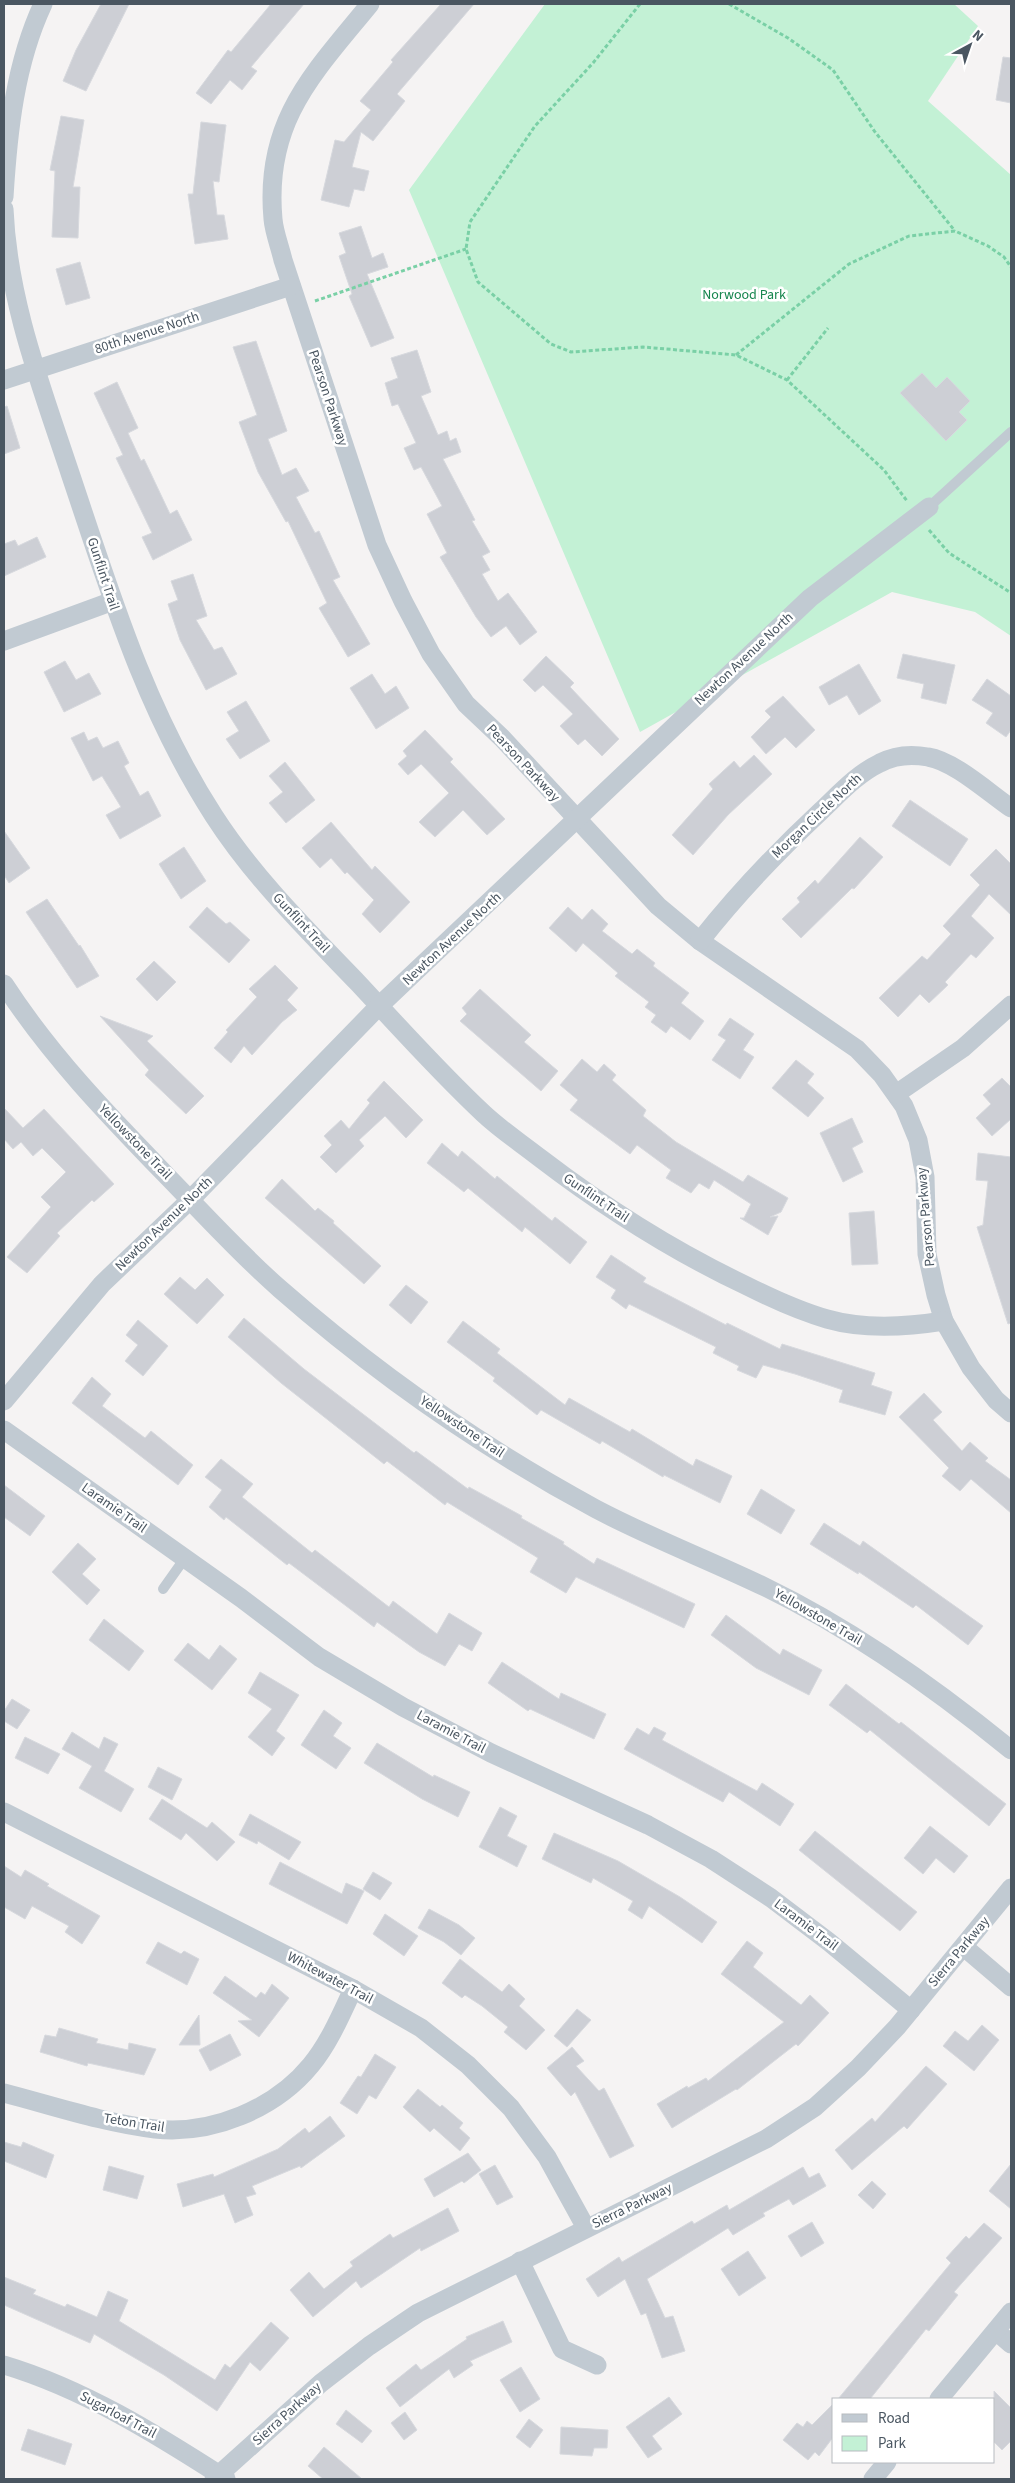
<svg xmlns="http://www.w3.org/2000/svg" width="1015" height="2483" viewBox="0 0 1015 2483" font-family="'Source Sans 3',sans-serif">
  <rect width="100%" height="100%" fill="#f5f3f3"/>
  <path fill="#c3f1d5" d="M545,4H954L978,26L928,101L1011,175V636L975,612L892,592L640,732L409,190Z"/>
  <g fill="#cdcfd5" stroke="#d7d9de">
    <path d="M101,4H129L86,91L63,81L76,50Z"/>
    <path d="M271,4H304L251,67L257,71L242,90L230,80L211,104L196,93L228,50L231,52Z"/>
    <path d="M441,4H474L397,94L405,101L373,141L361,132L352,167L369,171L364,191L354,189L349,207L321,200L335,140L344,142L371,110L360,101L393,62L391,60Z"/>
    <path d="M1003,57L1011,58V103L996,100Z"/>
    <path d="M61,116L84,120L73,187H80L78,238L52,237L55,171L50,170Z"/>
    <path d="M201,122L226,125L219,182L213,181L217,215H224L228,239L195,244L188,194H193Z"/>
    <path d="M361,226L372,258L383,253L388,267L367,274L394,338L371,347L349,296L352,294L339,256L346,253L339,233Z"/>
    <path d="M80,262L90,298L66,305L56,269Z"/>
    <path d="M256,341L287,431L268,439L282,475L296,468L309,491L296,497L315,533L319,531L340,577L333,580L370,644L348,657L319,608L327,603L288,521L286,522L258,472L239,422L257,415L233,347Z"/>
    <path d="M417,350L431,392L421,396L438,435L447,431L450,441L456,438L461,452L443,459L475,520L472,521L490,552L482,556L490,570L482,574L498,601L508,593L537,632L520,645L506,626L491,637L476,617L440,557L447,553L427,514L442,506L421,467L414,470L404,448L416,443L398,404L392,406L385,383L398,378L391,358Z"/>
    <path d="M922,373L936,388L947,377L970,401L959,412L967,420L946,441L900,393Z"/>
    <path d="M117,382L138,428L128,433L141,461L144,459L170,514L177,510L192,540L153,560L142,537L152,533L116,458L123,455L94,393Z"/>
    <path d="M7,406L20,448L4,454V407Z"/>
    <path d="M37,537L46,557L4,576V544L15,540L18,546Z"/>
    <path d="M193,574L207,616L196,620L214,650L222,647L237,674L206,690L180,640L168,604L178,600L171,581Z"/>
    <path d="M903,654L955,665L946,704L921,698L924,684L897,678Z"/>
    <path d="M546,656L574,683L570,687L619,739L602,756L585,739L578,745L560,726L573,714L543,685L535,692L523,680Z"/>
    <path d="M65,661L76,680L89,673L101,694L64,712L44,672Z"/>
    <path d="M859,664L881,701L859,715L847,695L829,705L819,687Z"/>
    <path d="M372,674L385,694L396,686L409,708L376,729L350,688Z"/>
    <path d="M987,679L1011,696V730L1006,737L986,723L993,713L972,700Z"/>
    <path d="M783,696L815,730L796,748L785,737L766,754L751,737L771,717L765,711Z"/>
    <path d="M246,701L270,741L240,759L226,739L239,731L227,712Z"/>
    <path d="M425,730L453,759L450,762L505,819L487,835L463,810L435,837L419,822L449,793L421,764L408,775L398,764L407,756L403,751Z"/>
    <path d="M84,732L88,741L97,737L103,748L118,741L129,763L124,766L140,796L148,791L161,816L120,839L106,815L121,807L102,776L93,781L71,738Z"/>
    <path d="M754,755L772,774L728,815L693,855L672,835L713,789L709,784L734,761L740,768Z"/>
    <path d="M285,762L315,800L286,823L269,803L283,792L269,776Z"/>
    <path d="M910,800L968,839L950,866L892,826Z"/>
    <path d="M331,822L372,870L375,866L410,902L380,933L362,914L374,900L347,872L345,874L331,858L320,868L302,848Z"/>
    <path d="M4,831L30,868L9,883L4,875Z"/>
    <path d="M860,837L883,857L854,889L852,888L801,938L782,919L800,902L797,898L815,880L818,884Z"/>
    <path d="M184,847L206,881L181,899L159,864Z"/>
    <path d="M996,849L1011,864V915L989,894L971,916L994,938L976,958L971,954L945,982L948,985L929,1003L920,994L898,1017L879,998L922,956L927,960L951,934L943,926L980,885L970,875Z"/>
    <path d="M47,899L79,946L80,945L99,976L77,988L26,912Z"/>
    <path d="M207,907L226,924L230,922L250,940L229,963L189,927Z"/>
    <path d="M568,907L582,920L592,909L608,924L602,931L632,954L637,949L655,963L653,966L689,993L681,1003L704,1021L690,1040L671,1026L666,1033L651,1022L656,1015L645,1007L649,1002L615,976L618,973L583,943L576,952L549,928Z"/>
    <path d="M154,961L176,982L157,1001L136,979Z"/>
    <path d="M275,965L298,988L287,1000L297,1010L282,1022L252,1055L244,1046L231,1063L214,1048L228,1032L226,1030L257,997L249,989Z"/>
    <path d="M480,989L531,1035L524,1042L558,1071L541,1091L460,1021L467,1014L462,1008Z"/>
    <path d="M100,1016L153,1036L147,1041L204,1096L186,1114L145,1075L149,1070Z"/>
    <path d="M730,1018L754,1034L743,1050L754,1057L740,1079L712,1060L726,1040L718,1035Z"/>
    <path d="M582,1059L597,1072L604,1064L616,1075L612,1080L646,1110L643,1116L676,1142L743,1182L748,1175L788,1198L781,1212L770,1217L778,1216L768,1235L740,1218H744L751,1204L714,1180L709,1189L699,1183L691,1193L666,1178L671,1170L637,1145L630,1154L570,1110L578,1100L560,1085Z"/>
    <path d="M796,1060L814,1074L807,1083L824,1098L808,1117L772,1088Z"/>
    <path d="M1002,1078L1011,1087V1119L992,1136L976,1118L991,1104L983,1095Z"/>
    <path d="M384,1081L423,1120L406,1138L385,1116L359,1140L364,1146L336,1173L320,1157L332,1145L324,1136L341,1120L349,1129L370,1103L367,1100Z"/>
    <path d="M4,1108L23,1128L44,1109L114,1184L94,1202L92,1200L57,1233L60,1236L27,1273L7,1257L51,1207L41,1197L66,1172L42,1148L33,1156L21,1142L13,1149L4,1139Z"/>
    <path d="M852,1118L863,1142L852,1148L863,1172L843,1182L820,1133Z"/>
    <path d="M442,1143L458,1157L462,1151L495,1179L497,1176L552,1221L555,1217L587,1242L570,1264L525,1227L522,1232L468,1188L464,1192L427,1163Z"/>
    <path d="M978,1153L1011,1157V1323L1008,1324L977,1227L983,1225L988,1181L976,1180Z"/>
    <path d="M282,1179L315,1211L318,1208L334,1221L333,1223L381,1266L364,1284L265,1198Z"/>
    <path d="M874,1211L878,1264L852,1265L849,1213Z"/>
    <path d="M611,1255L646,1278L643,1282L726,1325L727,1323L780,1349L782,1344L875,1373L871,1385L892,1392L885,1415L839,1402L843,1390L795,1374L763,1365L756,1378L737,1370L739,1366L713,1353L716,1347L629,1304L626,1309L611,1298L616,1290L596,1277Z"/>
    <path d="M180,1277L195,1290L207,1278L224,1295L197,1324L164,1294Z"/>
    <path d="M406,1285L428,1302L411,1324L389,1305Z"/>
    <path d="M244,1318L304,1369L414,1453L416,1451L468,1489L469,1487L522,1516L521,1518L564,1542L563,1544L594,1564L597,1558L695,1604L684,1628L576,1577L566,1593L530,1572L538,1558L447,1502L445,1505L387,1461L384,1464L281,1383L228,1337Z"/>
    <path d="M138,1320L168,1346L143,1376L125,1361L138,1345L126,1335Z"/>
    <path d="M463,1321L500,1349L497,1353L565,1405L569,1398L630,1432L632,1429L693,1466L696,1459L732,1476L720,1503L664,1475L663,1477L602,1441L600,1444L541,1410L537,1415L493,1381L495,1378L447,1342Z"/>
    <path d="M92,1377L111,1394L102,1406L145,1438L151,1431L193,1465L178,1485L72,1403Z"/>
    <path d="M924,1393L942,1412L933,1420L962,1451L970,1442L988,1458L985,1461L1011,1480V1513L971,1479L960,1491L942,1476L949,1468L899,1417Z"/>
    <path d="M221,1459L253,1484L242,1497L312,1553L315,1550L389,1607L393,1601L437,1634L449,1613L482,1633L472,1651L459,1644L445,1666L419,1652L377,1622L374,1627L289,1563L287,1565L226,1517L224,1520L209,1507L222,1490L205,1477Z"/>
    <path d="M4,1485L45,1516L30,1536L4,1517Z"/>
    <path d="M761,1489L795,1510L781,1534L747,1514Z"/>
    <path d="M824,1523L860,1546L863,1541L983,1626L968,1645L916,1605L913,1608L859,1572L858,1574L810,1544Z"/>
    <path d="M78,1543L96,1559L82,1574L100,1590L87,1605L52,1572Z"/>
    <path d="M726,1615L780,1655L783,1649L822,1670L809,1695L756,1668L711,1635Z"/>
    <path d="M104,1619L144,1651L129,1671L89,1640Z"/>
    <path d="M188,1643L209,1660L220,1645L237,1659L212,1690L174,1660Z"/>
    <path d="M502,1662L559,1699L561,1693L606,1714L594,1739L530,1709L528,1711L488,1683Z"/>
    <path d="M260,1672L299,1695L276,1731L285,1738L272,1756L248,1737L272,1709L248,1693Z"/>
    <path d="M846,1684L899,1724L901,1722L1006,1804L989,1826L870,1730L867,1733L829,1705Z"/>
    <path d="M12,1699L30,1710L17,1729L4,1721V1711Z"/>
    <path d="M324,1710L342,1723L333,1736L351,1748L336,1769L301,1745Z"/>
    <path d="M654,1727L666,1733L662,1740L757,1791L762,1783L794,1804L780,1826L729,1792L723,1802L624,1749L637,1728L649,1735Z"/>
    <path d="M72,1732L99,1749L104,1737L118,1744L104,1771L134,1789L121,1812L79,1788L92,1766L62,1749Z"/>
    <path d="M25,1737L60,1754L48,1774L15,1758Z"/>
    <path d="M377,1743L433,1777L434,1775L470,1792L458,1817L422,1799L364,1763Z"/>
    <path d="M158,1767L182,1779L172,1800L148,1787Z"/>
    <path d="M162,1799L207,1828L212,1822L235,1842L217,1861L186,1833L181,1840L149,1819Z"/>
    <path d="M500,1807L517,1816L507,1836L527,1846L517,1867L479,1847Z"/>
    <path d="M250,1814L301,1842L289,1860L258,1841L257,1844L239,1835Z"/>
    <path d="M930,1826L968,1856L954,1873L936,1858L923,1874L904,1858Z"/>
    <path d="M815,1831L917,1912L900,1931L799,1850Z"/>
    <path d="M554,1833L618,1861L680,1897L717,1922L702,1943L649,1906L642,1919L628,1910L633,1901L593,1878L591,1883L542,1859Z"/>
    <path d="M280,1862L342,1894L346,1883L364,1891L347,1924L269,1884Z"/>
    <path d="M4,1866L21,1877L25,1870L49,1884L47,1886L100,1916L82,1944L65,1932L69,1926L32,1906L25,1919L4,1907Z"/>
    <path d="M373,1872L392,1883L380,1900L363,1889Z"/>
    <path d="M429,1909L459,1925L475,1938L461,1955L444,1942L418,1928Z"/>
    <path d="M385,1914L418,1936L404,1956L373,1934Z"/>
    <path d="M747,1941L763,1953L753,1967L801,2005L810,1995L829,2013L798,2046L796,2044L737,2090L736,2089L672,2128L657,2104L687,2086L688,2088L706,2078L708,2081L784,2022L721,1974Z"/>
    <path d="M158,1942L181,1954L184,1951L199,1959L187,1985L146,1963Z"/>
    <path d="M460,1959L502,1992L509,1984L525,1999L519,2006L545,2030L526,2050L504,2032L508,2027L482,2006L465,1995L462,1998L442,1983Z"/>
    <path d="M225,1976L256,1998L261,1992L265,1995L272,1984L289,1998L259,2037L238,2021L252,2020L213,1993Z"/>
    <path d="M577,2009L591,2020L567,2047L554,2036Z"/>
    <path d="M199,2015L200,2045H179Z"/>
    <path d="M982,2025L999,2040L974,2071L943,2046L955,2031L968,2041Z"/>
    <path d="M59,2028L98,2039L96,2043L128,2050L129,2043L156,2049L144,2075L88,2063L87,2066L40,2052L45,2035L56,2037Z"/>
    <path d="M230,2034L241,2055L210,2071L199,2050Z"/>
    <path d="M572,2047L584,2061L576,2066L599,2091L604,2088L634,2146L610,2158L575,2092L571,2096L547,2068Z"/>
    <path d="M375,2054L396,2067L376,2099L369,2095L357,2114L340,2103L358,2076L361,2077Z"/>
    <path d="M926,2066L947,2084L907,2129L904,2126L852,2170L835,2150L872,2118L875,2122Z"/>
    <path d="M418,2089L440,2107L442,2105L463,2123L459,2128L470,2138L460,2151L434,2128L430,2132L403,2107Z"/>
    <path d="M330,2116L345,2136L301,2168L300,2166L252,2186L256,2194L246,2197L253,2215L235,2223L224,2194L183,2207L177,2184L213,2174L214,2177L278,2149L305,2128L309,2133Z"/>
    <path d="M4,2142L21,2147L23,2142L54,2155L46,2178L4,2161Z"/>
    <path d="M468,2153L481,2170L464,2183L462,2181L434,2197L424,2179Z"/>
    <path d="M1011,2164V2209L989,2191Z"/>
    <path d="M495,2165L513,2197L497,2205L479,2174Z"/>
    <path d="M109,2166L144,2176L137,2199L103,2190Z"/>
    <path d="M803,2167L809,2178L819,2173L826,2186L793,2205L789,2199L763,2213L765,2216L733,2235L728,2228L647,2279L665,2318L673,2316L685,2351L662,2358L646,2313L641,2315L625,2279L598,2297L586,2279L619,2257L622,2262L692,2221L694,2224L727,2205L729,2210Z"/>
    <path d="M872,2181L886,2194L873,2209L858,2195Z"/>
    <path d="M448,2208L459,2231L421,2251L420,2248L361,2288L356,2281L313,2317L290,2290L309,2272L324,2289L353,2266L350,2262L390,2234L393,2238Z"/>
    <path d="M812,2222L824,2243L801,2257L788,2236Z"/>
    <path d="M984,2223L1002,2238L954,2292L958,2295L929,2331L926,2329L870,2399H838L951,2263L946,2258L966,2236L969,2239Z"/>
    <path d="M748,2251L766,2278L739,2296L721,2269Z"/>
    <path d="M4,2277L36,2290L33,2294L65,2307L67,2304L97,2317L108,2291L128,2300L119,2321L215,2380L225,2364L230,2368L271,2322L289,2338L260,2371L250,2362L217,2411L164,2375L94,2334L90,2343L4,2305Z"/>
    <path d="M503,2321L512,2342L470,2361L473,2365L454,2378L449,2369L400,2407L386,2388L416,2364L421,2370L467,2339L466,2337Z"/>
    <path d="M521,2367L540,2399L520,2412L500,2380Z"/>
    <path d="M994,2391L1011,2408V2441L1002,2450L994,2442Z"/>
    <path d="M669,2397L682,2414L652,2436L662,2449L648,2458L626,2427Z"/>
    <path d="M834,2403V2436L819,2456L815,2452L808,2460L783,2440L797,2423L803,2427L807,2421L812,2425Z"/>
    <path d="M346,2410L372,2431L362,2443L336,2424Z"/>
    <path d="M405,2412L417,2430L404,2440L391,2423Z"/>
    <path d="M529,2419L543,2430L530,2448L516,2437Z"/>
    <path d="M561,2427L608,2430L607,2448H594L592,2456L560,2454Z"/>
    <path d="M28,2429L72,2444L65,2465L21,2450Z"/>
    <path d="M324,2447L362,2479H323L308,2466Z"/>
  </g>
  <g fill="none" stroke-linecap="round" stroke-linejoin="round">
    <g stroke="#7ad0a6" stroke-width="3" stroke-dasharray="4 2.5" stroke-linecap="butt">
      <path d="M640,4L593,63L535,126L470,222L466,249L478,282L551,344L571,352L643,347L736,355L787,380L884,470L907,501"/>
      <path d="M729,4L788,38L833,70L875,132L955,231"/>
      <path d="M315,301L466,249"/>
      <path d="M736,355L849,264L909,236L955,231L988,246L1004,257L1011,267"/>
      <path d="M787,380L828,328"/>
      <path d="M929,530L949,553L1011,593"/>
    </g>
    <g stroke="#c1cad2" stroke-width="10">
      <path d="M929,507L1011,432"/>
      <path d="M163,1589L185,1558"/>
    </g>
    <g stroke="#c1cad2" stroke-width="19">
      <path d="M370,4C313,74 264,121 273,219C274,232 280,247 283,260L377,545L403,601L431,654L466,704L502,738L658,906L700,941L857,1049L882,1075L904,1106L918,1140L925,1177L927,1254L936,1295L944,1321L971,1368L996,1400L1011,1413"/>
      <path d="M4,197C8,131 15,64 43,4"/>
      <path d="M4,209C8,302 42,388 71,476C111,595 145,709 214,816C254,878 307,930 358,983C399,1027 440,1073 484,1114C501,1130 521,1143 540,1158C604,1207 673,1251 747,1286C773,1299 799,1311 827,1319C865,1330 906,1327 944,1321"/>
      <path d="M4,380L291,286"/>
      <path d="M4,641L113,601"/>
      <path d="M700,941C737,894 777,852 821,811C840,793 857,774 880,763C895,755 912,754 928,757C954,761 989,793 1011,808"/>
      <path d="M4,984C50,1055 108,1115 166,1175C203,1213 240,1254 280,1289C376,1373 483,1448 596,1509C651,1538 709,1560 765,1587C854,1630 935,1688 1011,1750"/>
      <path d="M896,1094L963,1048L1011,1005"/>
      <path d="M4,1401L102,1284L190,1200L379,1006L810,598L929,507"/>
      <path d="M4,1430L241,1598L319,1657L403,1707L491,1753L648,1825L711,1859L771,1898L829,1942L911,2010"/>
      <path d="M4,1812L353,1989L421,2028L468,2065L511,2108L547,2157L586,2228"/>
      <path d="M964,1947L1011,1987"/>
      <path d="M4,2093C54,2106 104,2123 155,2129C212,2135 275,2109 311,2065C329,2043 341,2015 353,1989"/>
      <path d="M520,2261L562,2349L597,2365"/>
      <path d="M996,2331L1011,2344"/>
      <path d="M4,2365C84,2389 156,2434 226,2479"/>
      <path d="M939,2399L1011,2312"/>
      <path d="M214,2479L321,2383L369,2346L418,2313L766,2139L815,2107L858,2068L897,2027L1011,1888"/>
      <path d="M873,2479L887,2462"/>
    </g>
  </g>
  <g text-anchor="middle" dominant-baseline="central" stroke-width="5" stroke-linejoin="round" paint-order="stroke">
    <g font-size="14" fill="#17864f" stroke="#fff">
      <text x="744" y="295">Norwood Park</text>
    </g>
    <g font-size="14" fill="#4a5661" stroke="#fff">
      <text transform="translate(147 333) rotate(-18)">80th Avenue North</text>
      <text transform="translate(328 398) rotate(72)">Pearson Parkway</text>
      <text transform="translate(103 574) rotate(72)">Gunflint Trail</text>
      <text transform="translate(744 659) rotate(-43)">Newton Avenue North</text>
      <text transform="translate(523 763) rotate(47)">Pearson Parkway</text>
      <text transform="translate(817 816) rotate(-43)">Morgan Circle North</text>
      <text transform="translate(301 923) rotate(47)">Gunflint Trail</text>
      <text transform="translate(452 939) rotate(-43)">Newton Avenue North</text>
      <text transform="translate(135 1142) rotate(46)">Yellowstone Trail</text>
      <text transform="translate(596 1198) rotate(34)">Gunflint Trail</text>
      <text transform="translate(926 1217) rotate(-95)">Pearson Parkway</text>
      <text transform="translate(164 1224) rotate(-44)">Newton Avenue North</text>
      <text transform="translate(462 1427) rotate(34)">Yellowstone Trail</text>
      <text transform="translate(114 1508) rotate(35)">Laramie Trail</text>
      <text transform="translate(818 1617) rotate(30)">Yellowstone Trail</text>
      <text transform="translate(451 1732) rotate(28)">Laramie Trail</text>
      <text transform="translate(806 1925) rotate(37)">Laramie Trail</text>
      <text transform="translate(959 1952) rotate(-50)">Sierra Parkway</text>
      <text transform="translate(330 1978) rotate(28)">Whitewater Trail</text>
      <text transform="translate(134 2123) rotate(9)">Teton Trail</text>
      <text transform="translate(632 2206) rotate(-26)">Sierra Parkway</text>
      <text transform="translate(287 2414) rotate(-42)">Sierra Parkway</text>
      <text transform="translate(118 2415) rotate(28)">Sugarloaf Trail</text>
    </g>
  </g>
  <rect width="1015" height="2483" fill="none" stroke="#4a5661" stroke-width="10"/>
  <rect x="832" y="2398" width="162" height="65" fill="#ffffff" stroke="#b7bbc0"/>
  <rect x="842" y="2414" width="25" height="8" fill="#c1cad2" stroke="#b7bbc0"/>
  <text x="878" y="2423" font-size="15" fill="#4a5661">Road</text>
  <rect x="842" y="2436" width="25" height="15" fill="#c3f1d5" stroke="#b7bbc0"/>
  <text x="878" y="2448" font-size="15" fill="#4a5661">Park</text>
  <g transform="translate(970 45) rotate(40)" stroke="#ffffff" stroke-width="4" paint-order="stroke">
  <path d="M0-4L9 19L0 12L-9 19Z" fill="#4a5661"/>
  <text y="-8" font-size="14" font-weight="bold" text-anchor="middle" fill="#4a5661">N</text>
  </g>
</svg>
